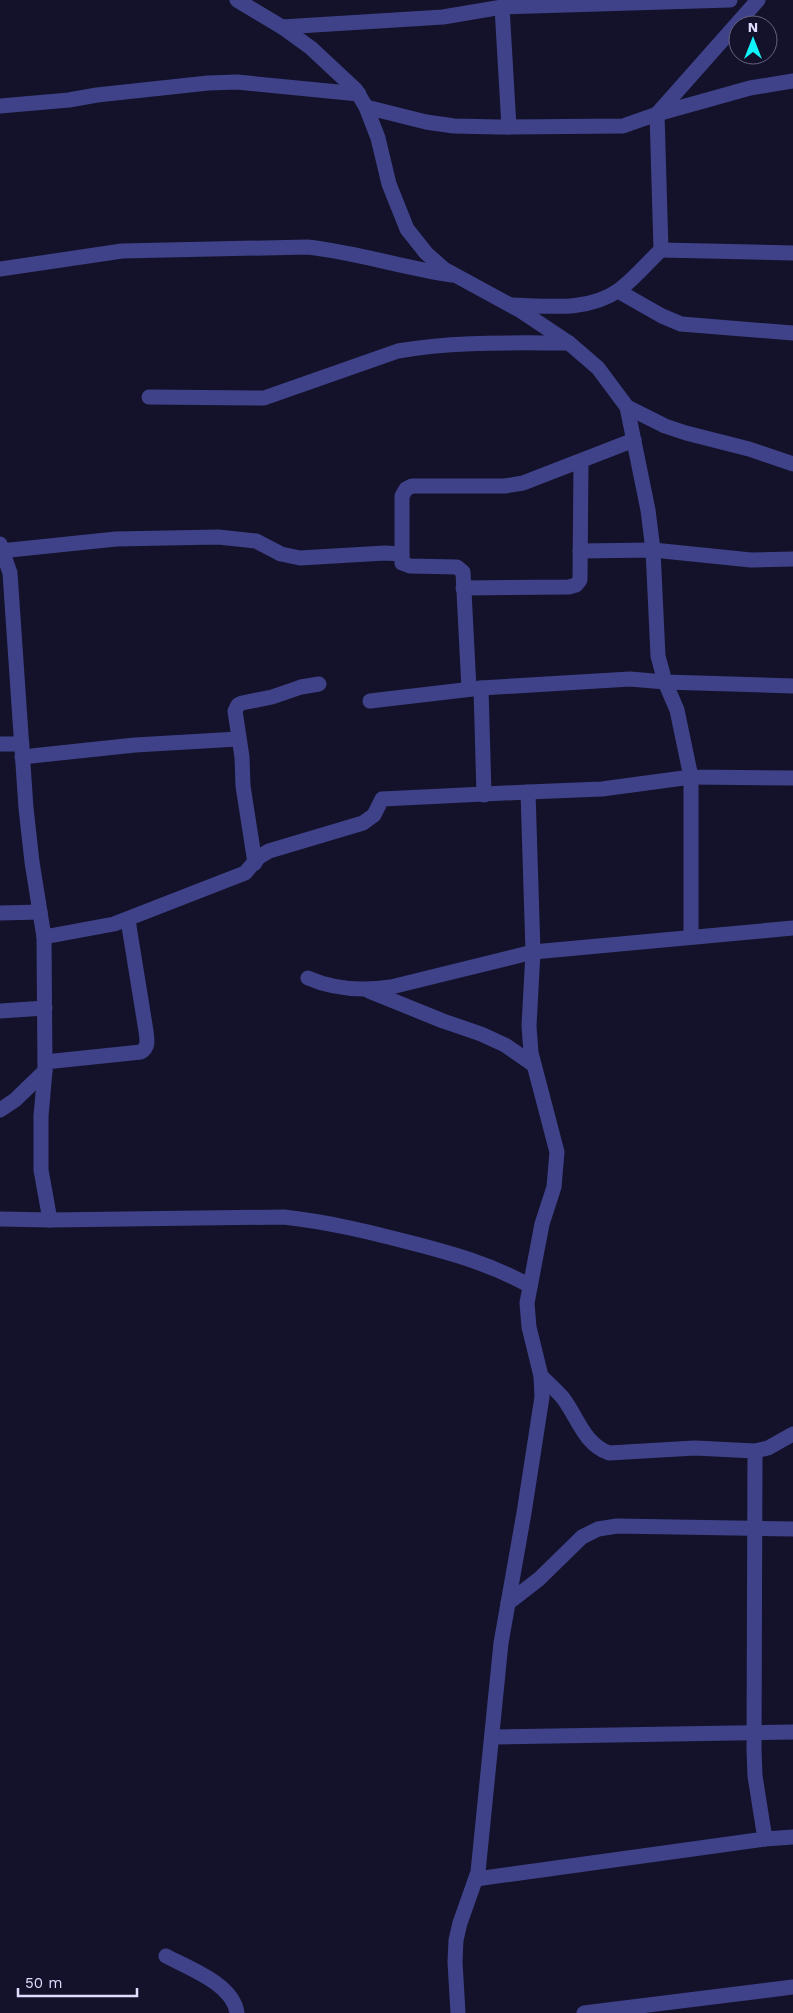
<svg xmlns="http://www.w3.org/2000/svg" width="793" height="2013" viewBox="0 0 793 2013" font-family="'Work Sans',sans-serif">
  <rect width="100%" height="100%" fill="#14122b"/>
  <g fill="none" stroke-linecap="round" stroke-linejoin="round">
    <g stroke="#3f4289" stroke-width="15">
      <path d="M237,0L282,27L311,48L356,90L366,107L378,138L389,184L407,229L426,253L444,269L521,311L569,343L598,368L627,407L648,510L653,550L658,656L665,682L677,710L691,777L793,778"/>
      <path d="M502,7L509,127"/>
      <path d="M282,27L443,17L502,7L730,0"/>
      <path d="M0,106L69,100L97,95L208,83L237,82L359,94"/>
      <path d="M366,107L426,122L454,126L498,127L623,126L657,114L750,88L793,81"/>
      <path d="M661,250L793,253"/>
      <path d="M0,269L122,251L307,247C356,252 403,268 452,275"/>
      <path d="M618,291L662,316L681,324L793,333"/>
      <path d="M512,305C547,306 588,312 619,290C634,279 647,263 661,250L657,114L758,0"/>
      <path d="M149,397L264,398L398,351C454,341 512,343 569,343"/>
      <path d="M627,407L665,426L686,433L749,449L793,464"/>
      <path d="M0,544L10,573L26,808L32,862L44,937L45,1071L41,1116V1170L50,1220"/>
      <path d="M0,551L116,539L218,537L256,541L281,554L300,558L385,553L402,554"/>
      <path d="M580,551L653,550L751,560L793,559"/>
      <path d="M463,588L569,587L576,585L580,580L581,461"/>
      <path d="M481,688L484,795"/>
      <path d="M469,689L463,572L457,567L410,566L402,563V496L406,489L412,486H505L523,483L634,440"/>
      <path d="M370,701L481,688L630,679L665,682L793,686"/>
      <path d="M0,744H22"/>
      <path d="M22,757L135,745L238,739"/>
      <path d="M255,863L243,786L242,757L235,711L238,705L242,703L272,697L301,687L319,684"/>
      <path d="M0,913L40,912"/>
      <path d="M44,937L114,924L245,873L259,857L269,851L363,823L374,815L382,799L528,792"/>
      <path d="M308,978C335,990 362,991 391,987L533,952L793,928"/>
      <path d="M369,991L443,1021L481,1034L505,1045L534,1065"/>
      <path d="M0,1011L45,1008"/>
      <path d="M45,1062L141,1052C149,1047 147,1040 146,1031L128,920"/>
      <path d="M0,1110L15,1100L45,1071"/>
      <path d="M0,1219L50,1220L284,1217C328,1222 365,1231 408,1242C451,1253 491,1264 530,1286"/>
      <path d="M541,1376C548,1383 556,1390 563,1398C578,1418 584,1444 609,1453L695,1448L755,1451L768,1448L793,1434"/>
      <path d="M755,1451L754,1750L755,1776L765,1839L793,1837"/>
      <path d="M508,1603L539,1579L582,1537L598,1529L617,1526L793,1529"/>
      <path d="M492,1737L793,1732"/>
      <path d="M476,1879L765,1839"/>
      <path d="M166,1956C190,1969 233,1984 237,2013"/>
      <path d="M458,2013L455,1962L456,1940L460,1923L478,1872L501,1643L524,1513L542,1397L541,1376L529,1327L527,1303L542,1224L554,1187L557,1152L531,1053L529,1026L533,952L528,792L602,789L691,777V936"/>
      <path d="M584,2013L793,1987"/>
    </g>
  </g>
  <g transform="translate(753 40)"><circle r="24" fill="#14122b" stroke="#65637f"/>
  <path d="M0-4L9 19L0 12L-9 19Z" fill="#0ff4f8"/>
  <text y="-8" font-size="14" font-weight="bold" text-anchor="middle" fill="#deddfe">N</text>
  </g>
  <path d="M18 1988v8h119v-8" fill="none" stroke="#deddfe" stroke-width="2.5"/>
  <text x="25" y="1988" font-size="15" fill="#deddfe" stroke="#14122b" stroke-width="4" paint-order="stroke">50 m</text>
</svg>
